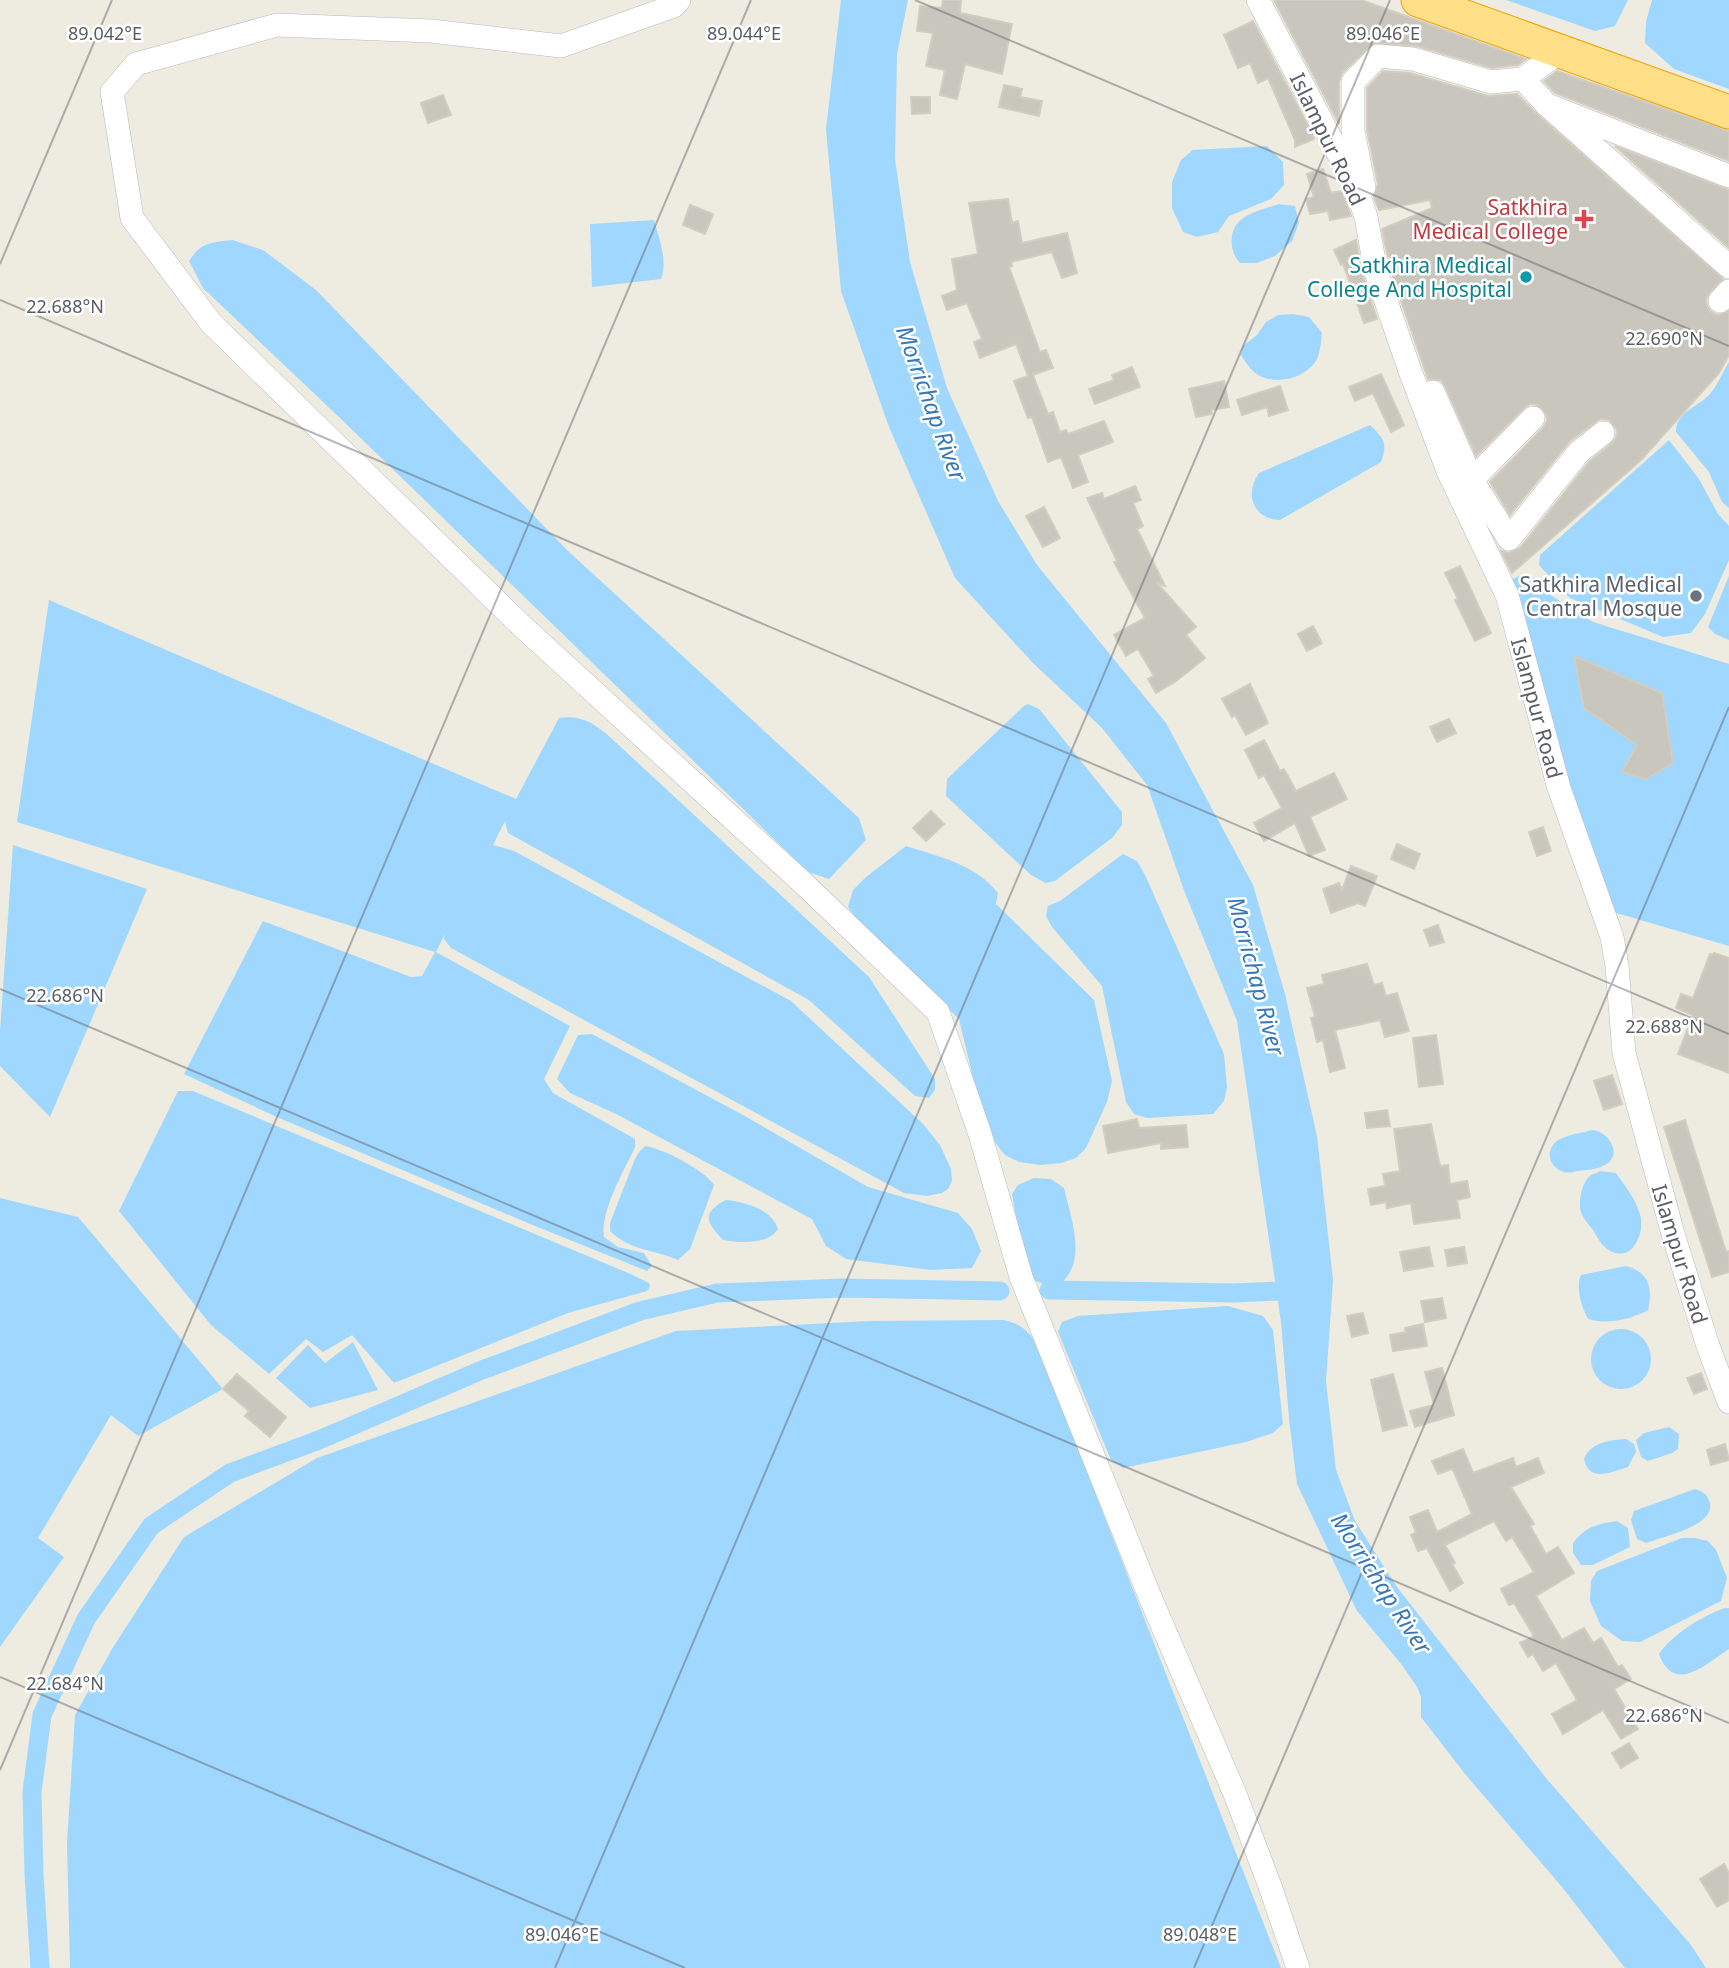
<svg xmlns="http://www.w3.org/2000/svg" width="1729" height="1968" viewBox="0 0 1729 1968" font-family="'Noto Sans',sans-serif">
  <rect width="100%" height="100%" fill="#eeebe1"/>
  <g fill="#a0d7ff">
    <path d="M841,0H908L897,54L895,159L910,262L947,388L998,501L1037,565L1166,723L1253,885L1285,994L1317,1136L1333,1280L1326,1381L1336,1470L1355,1521L1397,1587L1546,1778L1691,1945L1706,1968H1625L1562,1887L1465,1774L1421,1717V1697L1417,1687L1402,1665L1357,1611L1297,1484L1289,1419L1281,1322L1237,1021L1185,893L1147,785L1102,728L1033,663L955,578L889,427L841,291L826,129Z"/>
    <path d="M1506,0H1628L1615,26L1595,31Z"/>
    <path d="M1652,0H1729V89L1674,69L1645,43L1646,22Z"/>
    <path d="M1267,146L1283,162L1284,185L1271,199L1229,216L1218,232L1197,237L1183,232L1172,208V182L1181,160L1193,150Z"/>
    <path d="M1279,204L1295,206L1299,223L1292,241L1275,256L1257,263H1240C1229,252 1228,229 1242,219C1252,211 1267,208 1279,204Z"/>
    <path d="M654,220C659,238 668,261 661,279L592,287L590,224Z"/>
    <path d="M233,240L263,250L316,290L567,550L859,818L866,840L829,879L808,872L340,418L203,288L189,261C201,242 212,242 233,240Z"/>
    <path d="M1293,314L1309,317L1322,333C1321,342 1320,354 1316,361C1303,380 1273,386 1255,373C1249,368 1245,361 1241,355L1243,346L1257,335L1266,322L1278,315Z"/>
    <path d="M1729,362V508L1722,502L1709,472L1676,432C1676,412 1697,407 1708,396C1717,387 1722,373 1729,362Z"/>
    <path d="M1370,425C1384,439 1388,443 1381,462L1280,520C1253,519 1244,494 1259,473Z"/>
    <path d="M1669,440L1699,479L1718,514L1729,526V560L1705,614L1691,633L1663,637L1570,598L1539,565L1540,555Z"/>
    <path d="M1523,574L1532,577L1552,596L1593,622L1729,664V946L1613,912L1507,605L1511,580Z"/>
    <path d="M1729,576V640L1715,634L1708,627Z"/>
    <path d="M49,600L516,799L559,718C582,715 593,723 610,737L869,977L935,1079V1090L929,1098L915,1096L809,1000L508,833L505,821L493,845L514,851L791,1001L923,1124L940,1145L951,1169L952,1181L948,1189L942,1193L927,1196L904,1193L451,948L444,939L445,934L436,952L570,1026L544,1079L553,1093L635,1139V1147C624,1171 600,1211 604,1237L618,1247L644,1253L652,1266L647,1271L535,1226L279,1118L184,1074L263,921L411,977L422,976L435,952L17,822Z"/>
    <path d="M1028,704L1039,709L1122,812V825L1112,838L1055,881L1046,883L1031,875L946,796L947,779L1024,706Z"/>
    <path d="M13,845L147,889L50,1117L0,1066V1031Z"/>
    <path d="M906,846C940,857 975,864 998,893L996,904L1094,1000L1112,1081L1107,1102L1086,1148L1076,1158L1061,1163L1040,1165L1019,1162L1005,1155L989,1135L981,1111L959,1019L863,928L848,907L853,890L866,877Z"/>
    <path d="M1123,854L1137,861L1146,877L1224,1054L1227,1087L1224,1101L1213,1114L1147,1118L1134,1114L1126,1102L1102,986L1052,927L1046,916L1048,906L1060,901Z"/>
    <path d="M592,1034L743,1115L868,1187L958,1213L972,1229L981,1251L972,1268L931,1270L846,1259L826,1246L812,1219L618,1115L570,1093L557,1079L578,1035Z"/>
    <path d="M178,1091H193L633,1275L649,1283L650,1287L647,1291L568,1313L394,1383L352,1335L323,1352L306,1339L269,1374L211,1325L119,1211Z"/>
    <path d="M1593,1130C1610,1132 1623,1156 1605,1165C1596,1170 1582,1170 1573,1172C1558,1176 1543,1159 1553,1145C1560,1135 1582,1133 1593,1130Z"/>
    <path d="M645,1146C662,1148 706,1171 714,1185L690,1249L678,1260C656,1250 628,1250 610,1231V1223L635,1159L639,1152Z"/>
    <path d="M1600,1171L1616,1173C1631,1195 1653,1219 1634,1246C1630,1252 1623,1255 1615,1253C1603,1249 1599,1240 1593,1230C1589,1225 1583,1218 1581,1212C1578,1202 1582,1182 1590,1176C1593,1173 1597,1173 1600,1171Z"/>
    <path d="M1034,1178L1051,1179L1064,1188C1071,1219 1088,1261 1060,1284C1052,1284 1040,1285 1033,1279C1024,1270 1015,1209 1012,1194L1018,1185Z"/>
    <path d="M0,1198L78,1217L223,1389L138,1436L111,1415L38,1538L64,1557L0,1647Z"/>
    <path d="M726,1200C745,1202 772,1209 778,1229C768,1245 740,1243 723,1240C706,1222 701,1213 726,1200Z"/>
    <path d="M1626,1266C1649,1272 1653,1288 1648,1310C1633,1319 1606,1325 1588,1319C1582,1308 1575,1287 1581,1275Z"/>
    <path d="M1228,1306L1263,1316L1273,1330L1283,1424L1273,1433L1246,1442L1123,1468L1111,1460L1058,1332L1062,1322L1078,1316Z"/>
    <path d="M1003,1320C1021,1324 1027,1330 1037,1344L1281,1968H70L67,1843L75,1715L112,1649L184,1537L317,1458L676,1331L869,1321Z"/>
    <circle cx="1621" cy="1359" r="30"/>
    <path d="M353,1342L378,1390L310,1408L276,1378L308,1345L325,1363Z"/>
    <path d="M1669,1427L1679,1434L1678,1449L1672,1453L1648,1461L1641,1457L1636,1440L1644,1433Z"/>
    <path d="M1626,1439L1634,1444L1636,1452L1628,1467C1611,1472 1589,1483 1584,1459C1591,1442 1610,1440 1626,1439Z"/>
    <path d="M1695,1489C1703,1491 1709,1496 1710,1504C1714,1526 1662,1537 1646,1543L1637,1539L1631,1520L1634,1511Z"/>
    <path d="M1617,1521L1628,1528L1630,1547L1593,1565H1581L1573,1553V1543C1585,1527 1597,1524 1617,1521Z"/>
    <path d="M1682,1538H1695L1708,1541L1716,1550L1727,1578L1721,1601L1640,1642L1622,1641L1601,1626L1590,1601L1591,1581L1597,1571Z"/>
    <path d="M1725,1608H1729V1649C1706,1664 1674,1695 1659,1654C1673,1634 1702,1616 1725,1608Z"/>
  </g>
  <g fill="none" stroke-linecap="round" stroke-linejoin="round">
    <g stroke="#a0d7ff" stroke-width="19">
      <path d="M1049,1290L1234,1293L1303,1290"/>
      <path d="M40,1968L34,1874L32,1792L42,1715L86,1619L151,1526L230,1473L319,1440L482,1370L640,1311L717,1293L843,1288L1000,1291"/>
    </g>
  </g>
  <g fill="#c9c6be" stroke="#d3cdbf" stroke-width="2">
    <path d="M943,0H961L960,13L1012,24L1002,74L965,64L957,99L940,95L945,70L926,66L933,33L917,31L920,6L942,8Z"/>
    <path d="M1274,0H1361L1526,59L1518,65L1492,68L1417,46L1374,43L1342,73L1339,82V124Z"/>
    <path d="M1253,21L1312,133L1314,139L1295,147V140L1268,78L1258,83L1250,63L1238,68L1224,35Z"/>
    <path d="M1383,71L1410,73L1488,96L1517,94L1538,115L1723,279L1710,292L1706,299L1707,306L1711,312L1718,315L1729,311V355L1719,373L1641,460L1512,573L1501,551L1509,553L1520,548L1589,462L1612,443L1616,438L1617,430L1609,420L1600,419L1570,441L1510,515L1490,482L1543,428L1547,421L1546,414L1537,405L1530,404L1524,408L1476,456L1445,386L1441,380L1428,379L1390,268L1382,229L1432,208L1430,200L1379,210L1374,197L1378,184L1367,130V88Z"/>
    <path d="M1557,71L1729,131V161L1555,93L1544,81Z"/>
    <path d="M1004,85L1022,89L1020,97L1042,101L1039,116L999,107Z"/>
    <path d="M443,95L451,115L428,123L421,103Z"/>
    <path d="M911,97H930V113L912,114Z"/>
    <path d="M1615,146L1729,190V248Z"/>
    <path d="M1323,169L1331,193L1342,191L1351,216L1330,220L1328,211L1310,214L1306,199L1314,197L1307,174Z"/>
    <path d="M1008,199L1012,223L1018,221L1022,243L1067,233L1077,273L1062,278L1052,252L1011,262L1012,266L1009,267L1040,352L1046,350L1053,368L1033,375L1048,414L1053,412L1060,432L1066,430L1068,434L1104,421L1113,442L1078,455L1088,482L1073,488L1061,457L1048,462L1032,417L1028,418L1014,381L1028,376L1016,344L980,358L974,342L982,339L967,303L947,310L942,296L957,290L952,259L978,254L969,203Z"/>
    <path d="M690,205L713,214L705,234L683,225Z"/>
    <path d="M1356,240L1363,276L1377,319L1364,323L1343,264L1341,265L1334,250Z"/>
    <path d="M1132,367L1140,387L1095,404L1089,389L1114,380L1112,375Z"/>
    <path d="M1381,374L1404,425L1391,432L1373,393L1355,401L1349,387Z"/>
    <path d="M1224,381L1229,407L1211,410L1212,414L1196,417L1189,389Z"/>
    <path d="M1280,386L1288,410L1269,416L1267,407L1242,415L1237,400Z"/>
    <path d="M1135,486L1141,500L1133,503L1143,526L1137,529L1165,586L1157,583L1196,627L1186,635L1205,658L1176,681L1156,693L1148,679L1154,676L1138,649L1126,656L1114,635L1145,618L1114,562L1117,561L1087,498L1102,493L1104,499Z"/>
    <path d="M1044,507L1060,538L1043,547L1026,516Z"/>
    <path d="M1460,566L1491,633L1475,641L1455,600L1458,599L1445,573Z"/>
    <path d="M1313,626L1322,643L1307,651L1298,634Z"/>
    <path d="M1574,656L1662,693L1673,763L1646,779L1622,772L1637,745L1584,708Z"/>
    <path d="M1250,684L1268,723L1246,735L1235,715L1232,717L1222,699Z"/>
    <path d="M1449,719L1456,733L1437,742L1430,727Z"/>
    <path d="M1264,740L1280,771L1284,769L1296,791L1334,773L1347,799L1310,817L1325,850L1309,856L1295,823L1264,841L1254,823L1282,808L1264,775L1259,778L1245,750Z"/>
    <path d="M931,811L944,824L926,841L913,828Z"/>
    <path d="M1543,827L1551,851L1537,856L1529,832Z"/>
    <path d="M1397,844L1420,854L1414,869L1391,859Z"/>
    <path d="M1351,866L1377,876L1365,906L1358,903L1331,913L1323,889L1339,883L1342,890Z"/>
    <path d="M1438,925L1444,942L1430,946L1424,930Z"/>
    <path d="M1714,953L1729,958V1073L1678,1054L1693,1015L1676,1008L1681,994L1693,998L1710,954L1712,955Z"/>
    <path d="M1367,964L1374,985L1382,983L1386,996L1397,993L1409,1031L1385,1037L1380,1020L1335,1030L1345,1068L1330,1072L1323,1040L1317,1042L1311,1018L1315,1017L1307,988L1324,984L1322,975Z"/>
    <path d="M1436,1035L1443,1084L1419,1087L1413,1038Z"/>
    <path d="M1612,1075L1622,1104L1604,1110L1594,1081Z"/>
    <path d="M1387,1110L1390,1126L1367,1128L1365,1113Z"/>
    <path d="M1137,1119L1139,1128L1186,1125L1188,1147L1161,1149V1143L1108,1153L1103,1126Z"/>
    <path d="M1685,1120L1726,1252L1729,1251V1272L1712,1277L1664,1127Z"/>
    <path d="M1431,1124L1440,1166L1448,1165L1450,1184L1467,1181L1470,1197L1457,1200L1460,1218L1414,1224L1411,1203L1387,1208L1386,1202L1371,1205L1368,1189L1385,1186L1383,1174L1400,1171L1394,1129Z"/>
    <path d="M1429,1247L1433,1266L1404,1271L1400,1252Z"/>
    <path d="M1464,1247L1467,1263L1448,1266L1445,1250Z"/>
    <path d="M1442,1298L1446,1318L1425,1322L1421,1301Z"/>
    <path d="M1363,1313L1368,1333L1352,1337L1347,1316Z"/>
    <path d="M1423,1324L1427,1346L1393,1351L1390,1335L1406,1332L1405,1328Z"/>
    <path d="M1442,1368L1454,1415L1415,1427L1410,1411L1434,1405L1425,1372Z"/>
    <path d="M1701,1373L1707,1389L1694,1394L1687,1378Z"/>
    <path d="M237,1374L286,1417L270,1437L245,1416L249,1411L223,1389Z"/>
    <path d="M1393,1374L1407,1425L1383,1431L1371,1380Z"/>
    <path d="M1725,1444L1729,1460L1711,1465L1707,1450Z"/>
    <path d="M1463,1449L1473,1473L1513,1458L1516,1467L1538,1458L1544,1473L1511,1487L1534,1524L1530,1526L1546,1554L1558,1547L1574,1573L1536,1596L1562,1640L1584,1628L1593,1643L1601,1638L1618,1667L1622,1665L1631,1679L1614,1689L1638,1729L1621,1739L1603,1710L1563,1734L1552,1714L1577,1700L1556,1663L1543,1671L1533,1654L1528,1657L1520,1643L1534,1636L1514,1603L1509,1605L1501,1589L1534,1572L1512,1537L1506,1541L1494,1521L1445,1545L1455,1563L1452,1564L1463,1583L1450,1591L1427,1548L1418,1551L1411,1535L1416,1533L1410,1517L1428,1510L1437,1532L1472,1514L1454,1472L1452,1469L1438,1474L1432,1461Z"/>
    <path d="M1629,1743L1638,1758L1621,1768L1612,1753Z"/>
    <path d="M1724,1864L1729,1873V1900L1717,1907L1700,1879Z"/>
  </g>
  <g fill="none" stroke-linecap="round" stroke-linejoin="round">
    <defs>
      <g id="minor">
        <path d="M679,0L674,6L561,46L431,31L277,25L136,64L112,92L132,218L211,323L524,628L802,882L938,1012L980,1134L1021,1277L1150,1597L1235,1794L1270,1886L1298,1968"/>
        <path d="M1258,0L1356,187L1366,217L1376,272L1410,371L1448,471L1507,595L1559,788L1612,937L1617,966L1624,1053L1673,1234L1708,1346L1729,1402"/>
        <path d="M1523,79L1547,105L1729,176"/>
        <path d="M1547,105L1729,267"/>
        <path d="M1364,187L1353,131V82L1378,56L1413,59L1491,82L1523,79L1559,52"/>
        <path d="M1720,301L1729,291"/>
        <path d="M1433,392L1472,480L1509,539L1579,452L1603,433"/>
        <path d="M1472,480L1533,418"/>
      </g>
      <path id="highway" d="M1418,0L1729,112"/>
    </defs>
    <use href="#minor" stroke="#b7babf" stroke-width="24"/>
    <use href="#highway" stroke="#efa100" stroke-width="35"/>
    <use href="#minor" stroke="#fff" stroke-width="23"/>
    <use href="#highway" stroke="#ffdf87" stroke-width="33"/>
  </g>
  <path fill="none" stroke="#5a5e64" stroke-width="2" stroke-opacity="0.45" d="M915,0L1729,346M0,264L112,0M0,300L1729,1034M0,989L1729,1723M0,1677L685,1968M0,1770L751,0M555,1968L1390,0M1194,1968L1729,707"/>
  <path fill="#e0444e" stroke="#fff" stroke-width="2.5" d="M1580.5 208.5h7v7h7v7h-7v7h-7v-7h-7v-7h7z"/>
  <circle fill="#0f9aa8" stroke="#fff" stroke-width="2.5" cx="1526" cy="277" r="7"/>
  <circle fill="#6b7280" stroke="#fff" stroke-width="2.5" cx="1696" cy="596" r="7"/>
  <g text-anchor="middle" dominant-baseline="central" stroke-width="5" stroke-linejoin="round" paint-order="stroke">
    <g font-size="21" fill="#5a5e64" stroke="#fff">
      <text transform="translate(1328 139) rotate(64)">Islampur Road</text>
      <text transform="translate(1537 708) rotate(75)">Islampur Road</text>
      <text transform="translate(1680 1254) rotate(73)">Islampur Road</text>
    </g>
    <g font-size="21" fill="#be3a42" stroke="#fff" text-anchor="end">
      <text x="1568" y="207">Satkhira<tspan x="1568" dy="24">Medical College</tspan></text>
    </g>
    <g font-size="21" fill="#0d838f" stroke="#fff" text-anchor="end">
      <text x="1512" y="265">Satkhira Medical<tspan x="1512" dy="24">College And Hospital</tspan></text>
    </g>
    <g font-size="21" fill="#5b616d" stroke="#fff" text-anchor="end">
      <text x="1682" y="584">Satkhira Medical<tspan x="1682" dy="24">Central Mosque</tspan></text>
    </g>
    <g font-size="23" font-style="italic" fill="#3678b9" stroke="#fff">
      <text transform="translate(932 403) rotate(70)">Morrichap River</text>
      <text transform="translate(1257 976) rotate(75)">Morrichap River</text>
      <text transform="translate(1382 1583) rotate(57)">Morrichap River</text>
    </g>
  </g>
  <g font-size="18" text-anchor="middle" fill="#5a5e64" stroke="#fff" stroke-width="5" stroke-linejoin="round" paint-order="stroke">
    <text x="105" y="40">89.042°E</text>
    <text x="744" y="40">89.044°E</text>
    <text x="1383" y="40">89.046°E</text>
    <text x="65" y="313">22.688°N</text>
    <text x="1664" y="345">22.690°N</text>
    <text x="65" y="1002">22.686°N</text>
    <text x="1664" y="1033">22.688°N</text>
    <text x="65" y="1690">22.684°N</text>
    <text x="1664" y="1722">22.686°N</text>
    <text x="562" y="1941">89.046°E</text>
    <text x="1200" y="1941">89.048°E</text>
  </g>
</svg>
